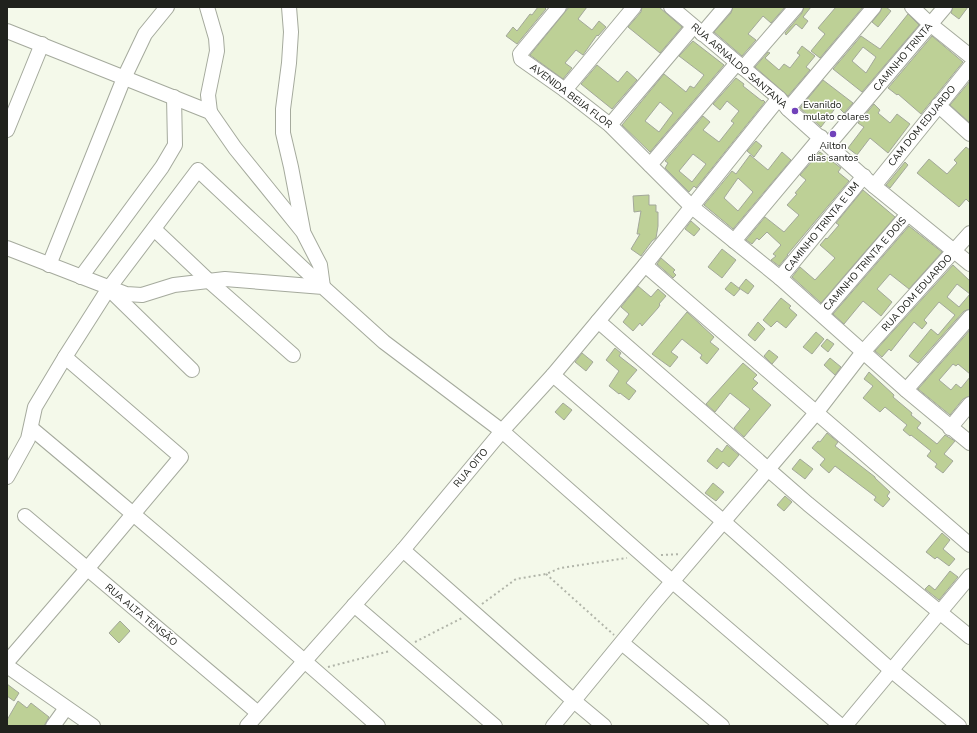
<svg xmlns="http://www.w3.org/2000/svg" width="977" height="733" viewBox="0 0 977 733" font-family="'Nunito Sans',sans-serif">
  <rect width="100%" height="100%" fill="#f4f9ea"/>
  <g fill="#bdd096" stroke="#a3a89a" fill-rule="evenodd">
    <path d="M538,7H544L546,9L517,44L506,36L513,27L517,31L530,14L532,15Z"/>
    <path d="M569,7H587L578,19L592,30L599,21L606,27L598,36L597,35L583,55L576,50L565,63L572,68L563,79L530,55Z"/>
    <path d="M642,7H659L682,27L660,53L628,27L641,12Z"/>
    <path d="M733,7H785L771,23L763,16L748,34L756,40L742,56L714,32L731,13Z"/>
    <path d="M804,7H811L803,17L808,21L802,29L796,24L786,35L785,33L802,13Z"/>
    <path d="M836,7H863L820,58L811,51L825,34L818,28Z"/>
    <path d="M882,7H886L891,11L878,27L872,22L880,12Z"/>
    <path d="M953,7H968L959,19L951,13Z"/>
    <path d="M908,14L919,25L862,92L833,69L861,36L880,49ZM863,47L876,57L866,73L852,61Z"/>
    <path d="M932,36L963,62L921,114L898,94L897,95L888,88Z"/>
    <path d="M693,41L724,65L650,152L622,125L664,74L686,92L690,86L694,88L704,75L679,56ZM660,102L673,113L659,132L645,121Z"/>
    <path d="M802,46L815,56L806,67L810,70L788,96L755,67L768,52L770,53L765,58L779,70L784,64L790,68L800,55L797,53Z"/>
    <path d="M597,65L618,82L627,71L637,80L612,109L581,84Z"/>
    <path d="M736,78L744,84L743,86L762,101L763,100L765,102L696,188L694,186L689,192L665,168L668,163L665,161L703,116L710,122L703,130L719,142L734,123L731,121L739,111L727,101L720,110L713,104ZM693,154L706,164L692,182L679,171Z"/>
    <path d="M823,80L853,103L844,113L837,106L821,127L800,108Z"/>
    <path d="M970,81V123L950,105Z"/>
    <path d="M874,104L880,110L878,113L890,123L897,114L910,124L888,153L870,138L857,155L848,148L864,127L858,123Z"/>
    <path d="M756,141L762,146L754,157L747,151Z"/>
    <path d="M966,147L970,150V203L966,199L959,207L917,173L929,159L947,174L957,163L954,160Z"/>
    <path d="M782,152L791,160L733,229L704,205L732,171L736,174L750,155L768,170ZM738,178L753,192L738,211L724,198Z"/>
    <path d="M820,152L841,168L838,172L849,181L787,255H788L779,266L771,260L776,256L773,254L781,245L767,232L759,240L757,238L752,244L746,240L765,217L784,232L799,215L787,205L797,194L795,193L806,180L800,175Z"/>
    <path d="M905,162L908,165L890,188L886,185Z"/>
    <path d="M863,190L895,217L821,303L792,277L800,267L815,280L835,258L820,245L826,238L827,239L839,225L836,223Z"/>
    <path d="M649,195V205H656V212H658V226L656,238L652,241L641,256L631,249L640,234H637L641,211L634,212L633,196Z"/>
    <path d="M691,221L700,229L694,236L685,229Z"/>
    <path d="M909,226L942,252L909,289L890,274L877,289L892,302L881,316L863,301L844,324L833,314Z"/>
    <path d="M722,249L736,260L722,278L708,267Z"/>
    <path d="M661,258L675,270L673,272L676,275L673,278L657,264Z"/>
    <path d="M953,265L970,281V309L964,311L918,363L909,356L931,329L938,335L955,315L939,302L924,320L927,323L922,329L914,322L891,351L889,349L882,357L875,351ZM957,284L970,294L959,307L947,297Z"/>
    <path d="M746,279L754,286L748,294L739,288Z"/>
    <path d="M731,282L740,289L734,296L725,289Z"/>
    <path d="M638,286L651,297L658,289L666,296L659,304L660,305L658,308L642,326L640,323L633,331L623,322L629,314L621,307Z"/>
    <path d="M781,298L791,306L789,308L797,315L786,328L777,321L771,327L763,320Z"/>
    <path d="M687,312L714,337L710,342L719,349L707,364L700,358L702,355L682,339L671,352L678,357L670,367L652,354Z"/>
    <path d="M758,322L765,329L755,341L748,335Z"/>
    <path d="M970,330V374L958,364L956,366L953,364L939,380L951,390L956,384L961,388L970,377V396L963,399L950,415L918,389Z"/>
    <path d="M816,332L824,339L812,354L803,347Z"/>
    <path d="M827,339L834,344L828,352L821,346Z"/>
    <path d="M615,348L621,353L619,356L637,370L626,383L636,391L629,400L620,393L619,394L609,386L619,371L606,360Z"/>
    <path d="M769,350L778,357L772,364L764,356Z"/>
    <path d="M582,353L593,362L586,371L575,362Z"/>
    <path d="M830,358L841,367L835,375L824,365Z"/>
    <path d="M743,363L757,375L753,379L758,383L752,389L771,405L744,437L734,428L750,409L730,393L715,412L706,404Z"/>
    <path d="M869,372L894,395L893,397L912,413L911,415L921,423L917,428L937,444L945,435L955,441L944,454L953,461L943,473L935,467L937,464L927,456L931,451L911,435L910,436L903,430L907,425L885,407L880,412L863,398L873,386L864,379Z"/>
    <path d="M563,403L572,410L564,420L555,412Z"/>
    <path d="M827,433L838,442L835,446L875,477V478L890,492L887,496L890,499L883,507L874,500L876,497L835,466L829,473L820,465L825,459L812,448L818,441L820,442Z"/>
    <path d="M727,445L739,455L729,467L723,462L717,469L707,461L717,448L722,452Z"/>
    <path d="M800,459L813,469L805,479L792,469Z"/>
    <path d="M713,483L724,492L716,501L705,493Z"/>
    <path d="M785,496L792,502L784,511L777,505Z"/>
    <path d="M942,533L950,540L943,549L955,559L949,566L937,557L935,559L926,552Z"/>
    <path d="M950,571L958,577L939,600L925,589L929,585L935,590Z"/>
    <path d="M120,621L130,631L119,643L109,633Z"/>
    <path d="M7,684L19,693L14,701L7,696Z"/>
    <path d="M18,701L27,708L31,703L49,717L44,726H7V720Z"/>
  </g>
  <g fill="none" stroke-linecap="round" stroke-linejoin="round">
    <defs>
      <g id="minor">
        <path d="M207,7L216,38L217,51L208,95L210,112"/>
        <path d="M289,7L291,32L289,63L283,109V133L291,167L303,230"/>
        <path d="M559,7L520,54L521,59L565,90L610,125L692,207L780,278L906,390L970,443"/>
        <path d="M671,7L779,98L788,109L874,186L970,264"/>
        <path d="M912,7L930,24L970,56"/>
        <path d="M7,31L210,112L235,148L303,232L320,265L323,287"/>
        <path d="M702,34L725,7"/>
        <path d="M743,68L796,7"/>
        <path d="M565,90L634,7"/>
        <path d="M938,105L970,134"/>
        <path d="M788,109L874,7"/>
        <path d="M610,125L693,27"/>
        <path d="M7,130L42,44"/>
        <path d="M829,144L945,7"/>
        <path d="M650,165L737,63"/>
        <path d="M874,186L970,67"/>
        <path d="M154,229L209,281L293,355"/>
        <path d="M734,241L821,137"/>
        <path d="M7,248L126,294L142,295L174,285L225,279L323,287L384,342L502,431L673,582L841,726"/>
        <path d="M49,265L124,78L145,34L167,7"/>
        <path d="M645,265L970,545"/>
        <path d="M81,277L162,167L175,145L174,97"/>
        <path d="M780,278L864,176"/>
        <path d="M112,292L192,370"/>
        <path d="M822,314L908,214"/>
        <path d="M598,321L808,504L970,637"/>
        <path d="M65,357L109,288L198,170L323,287"/>
        <path d="M553,375L724,522L891,670L959,726"/>
        <path d="M906,390L970,317"/>
        <path d="M31,428C148,526 264,624 378,726"/>
        <path d="M950,428L970,404"/>
        <path d="M7,477L28,439L35,407L65,357L181,457L87,569L7,662"/>
        <path d="M25,516L258,713"/>
        <path d="M403,550L574,701L604,726"/>
        <path d="M354,605L495,726"/>
        <path d="M622,643L722,726"/>
        <path d="M7,666L93,726"/>
        <path d="M53,726L66,708"/>
        <path d="M247,726L403,550L502,431L553,375L645,265L779,98"/>
        <path d="M553,726L654,603L816,413L863,352L970,233"/>
        <path d="M845,726L970,576"/>
      </g>
    </defs>
    <use href="#minor" stroke="#a5aa9d" stroke-width="16"/>
    <g stroke="#b1b5a9" stroke-width="2" stroke-dasharray="2 3" stroke-linecap="butt">
      <path d="M661,555L681,554"/>
      <path d="M546,574L614,635"/>
      <path d="M482,604L516,579L546,574L560,568L627,558"/>
      <path d="M415,642L462,618"/>
      <path d="M328,667L390,651"/>
    </g>
    <use href="#minor" stroke="#fff" stroke-width="14"/>
  </g>
  <g fill="#7142ba" stroke="#fff" stroke-width="1.5">
    <circle cx="795" cy="111" r="4"/>
    <circle cx="833" cy="134" r="4"/>
  </g>
  <g text-anchor="middle" dominant-baseline="central" stroke-width="3" stroke-linejoin="round" paint-order="stroke">
    <g font-size="10" fill="#20221d" stroke="#fff">
      <text transform="translate(903 57) rotate(-50)">CAMINHO TRINTA</text>
      <text transform="translate(739 66) rotate(41)">RUA ARNALDO SANTANA</text>
      <text transform="translate(571 96) rotate(37)">AVENIDA BEIJA FLOR</text>
      <text transform="translate(922 126) rotate(-51)">CAM DOM EDUARDO</text>
      <text transform="translate(822 227) rotate(-51)">CAMINHO TRINTA E UM</text>
      <text transform="translate(865 264) rotate(-49)">CAMINHO TRINTA E DOIS</text>
      <text transform="translate(917 293) rotate(-48)">RUA DOM EDUARDO</text>
      <text transform="translate(471 468) rotate(-50)">RUA OITO</text>
      <text transform="translate(141 615) rotate(40)">RUA ALTA TENSÃO</text>
    </g>
    <g font-size="10" fill="#20221d" stroke="#fff" text-anchor="start">
      <text x="803" y="105">Evanildo<tspan x="803" dy="12">mulato colares</tspan></text>
      <text x="833" y="146" text-anchor="middle">Ailton<tspan x="833" dy="12">dias santos</tspan></text>
    </g>
  </g>
  <rect width="977" height="733" fill="none" stroke="#20221d" stroke-width="16"/>
</svg>
